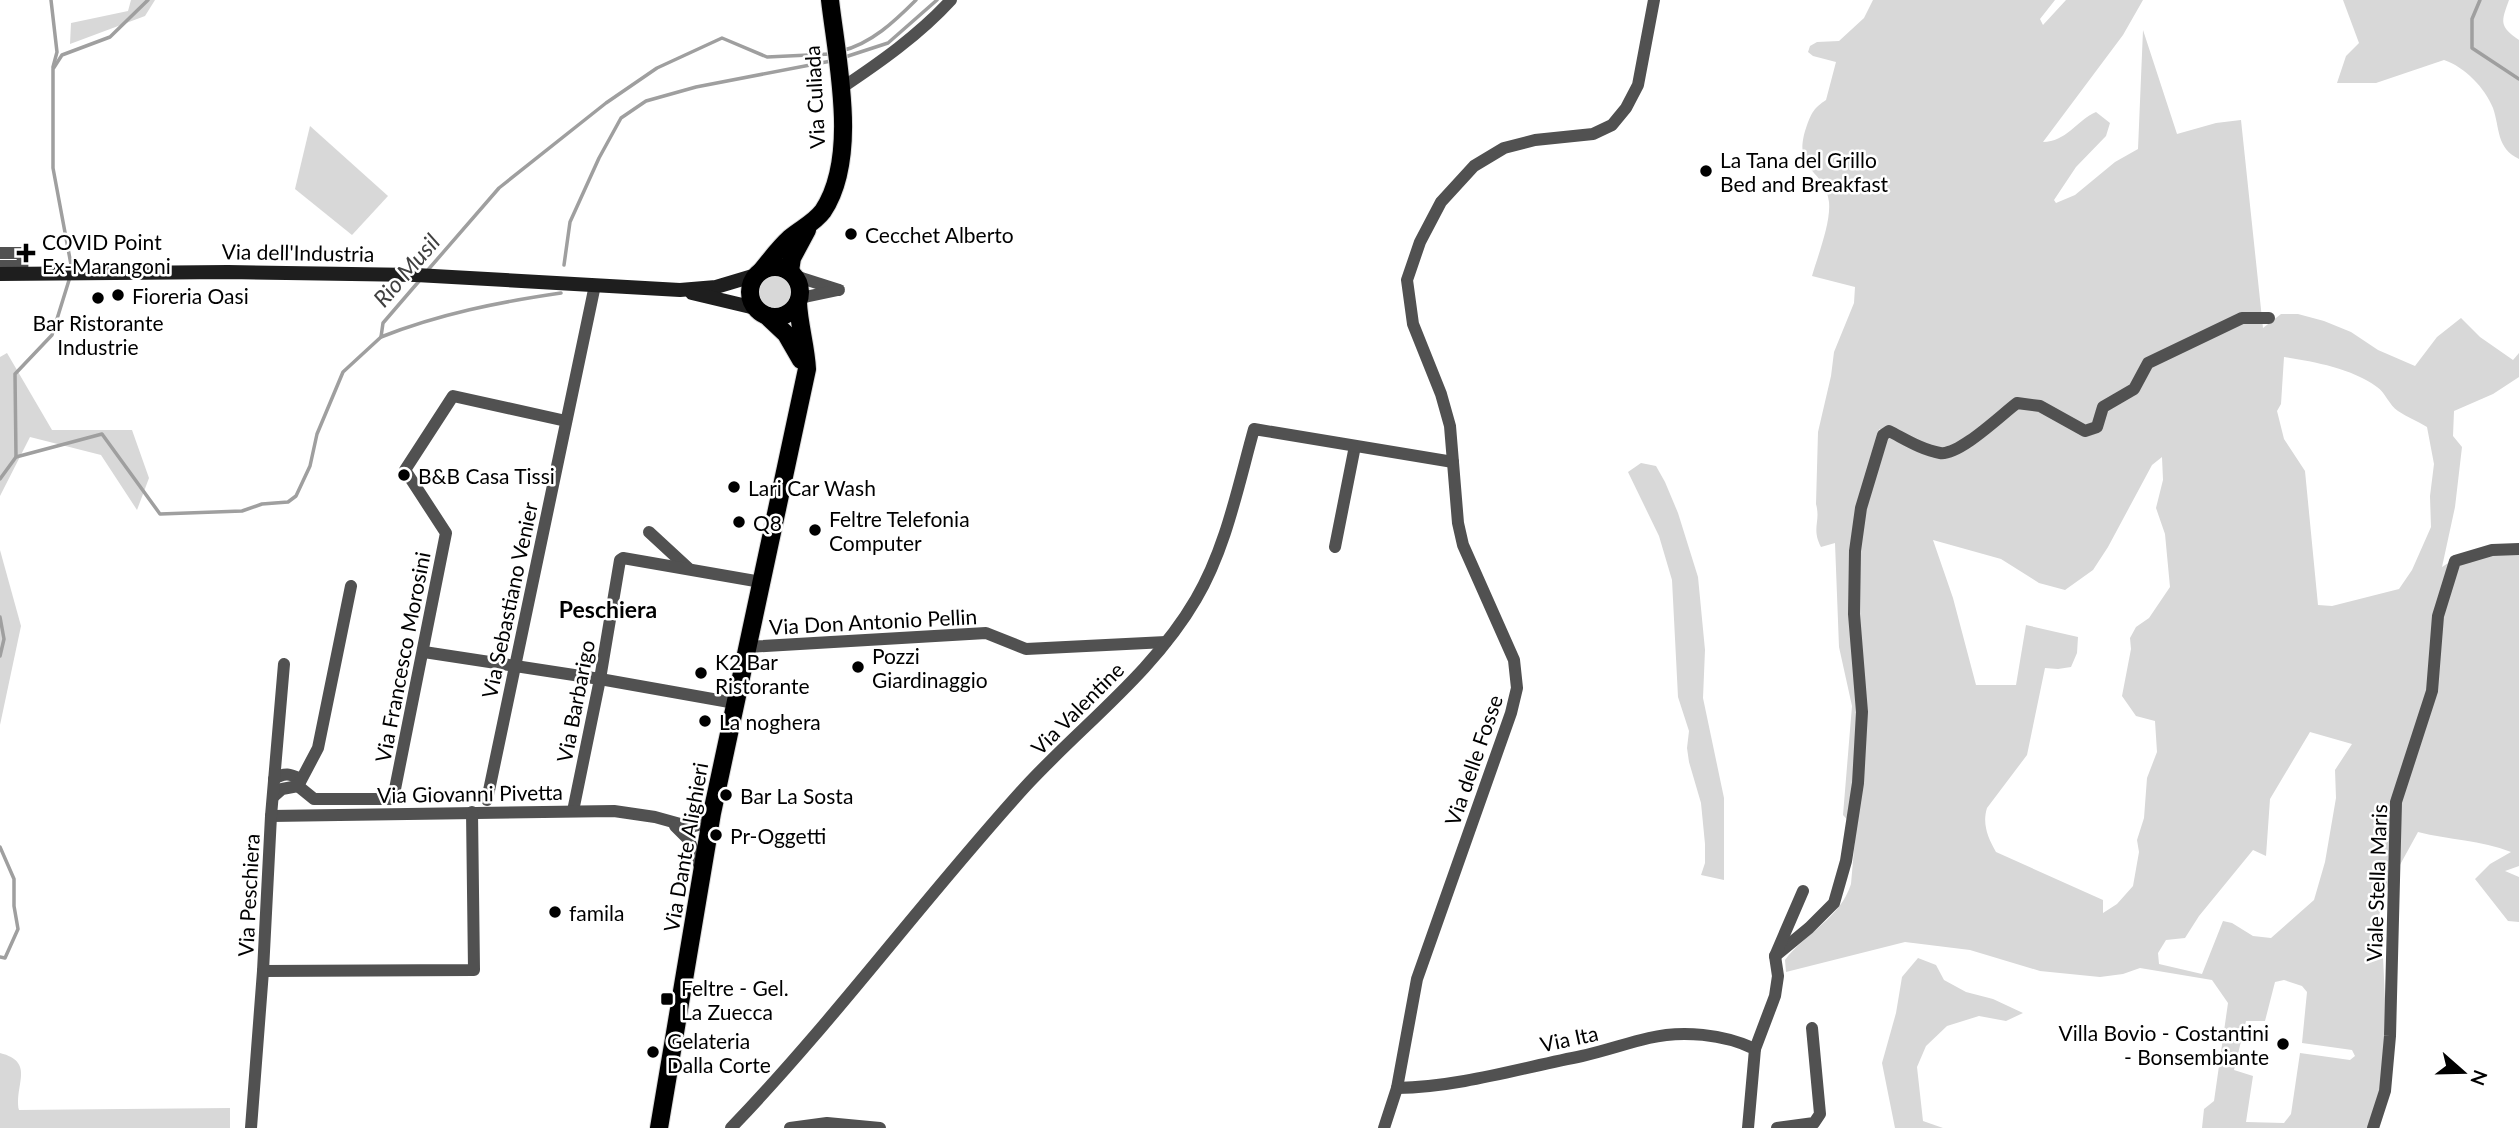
<svg xmlns="http://www.w3.org/2000/svg" width="2519" height="1128" viewBox="0 0 2519 1128" font-family="Lato,sans-serif">
  <rect width="100%" height="100%" fill="#fff"/>
  <g fill="#d8d8d8" fill-rule="evenodd">
    <path d="M131,0H155L145,16L70,44L71,23L128,11Z"/>
    <path d="M1873,0H2055L2040,19L2043,25L2066,0H2143L2123,35L2043,142C2066,142 2076,121 2096,112L2110,123L2106,136L2076,167L2054,200L2056,203L2075,195L2115,162L2138,149L2143,30L2177,134L2216,123L2241,120L2263,328L2281,314H2298L2324,321L2351,332L2378,350L2415,366L2437,337L2461,318L2480,337L2513,360L2519,353V377L2516,379L2493,394L2454,411L2453,436L2462,447L2455,507L2442,567L2459,556L2519,549V866L2505,871L2519,877V922L2508,921L2475,879L2490,864L2511,852C2481,840 2449,840 2418,832L2384,894L2376,929L2383,957L2386,1020L2392,1054L2373,1128H2202L2204,1109L2214,1101L2228,1003L2212,980L2140,968L2123,974L2100,977L2040,971L1970,950L1905,942L1786,972L1785,960C1805,933 1840,919 1851,884L1862,758L1864,703L1857,620L1858,564L1868,490L1882,440L1889,432L1879,429L1880,435L1870,462L1854,564L1853,620L1860,703L1858,758L1852,825L1843,815L1852,706L1839,647L1835,543L1821,547C1811,528 1821,522 1816,504L1818,432L1831,376L1834,352L1854,303L1855,287L1812,276C1818,255 1831,223 1829,202C1825,167 1790,173 1807,125C1812,112 1814,108 1826,100L1836,62L1813,56L1808,52L1810,46L1817,42L1839,41L1864,18ZM2284,357C2314,362 2351,368 2377,387C2385,392 2389,405 2398,411C2407,417 2417,421 2427,427L2434,464L2430,496L2431,527L2412,570L2399,589L2332,606L2318,605L2305,471L2284,439L2277,411L2281,404ZM2162,457L2163,480L2156,508L2165,534L2170,587L2149,618L2136,627L2130,638L2131,649L2122,696L2136,716L2155,721L2157,752L2147,778L2144,818L2137,840L2139,852L2133,886L2117,904L2103,913V900L1996,852C1988,838 1982,824 1987,808L2027,755L2045,668L2058,669L2071,667L2077,653L2078,637L2026,625L2016,685H1976L1953,598L1933,540L2001,559L2039,583L2065,590L2093,570L2108,547L2152,465ZM2310,732L2352,744L2335,770L2336,798L2325,862L2314,900L2271,938L2253,936L2232,923L2223,921L2202,974L2159,964L2158,953L2166,940L2185,938L2199,916L2253,850L2266,856L2270,799ZM2284,980L2302,986L2307,992L2302,1043L2352,1050L2355,1056L2350,1060L2300,1053L2291,1114L2284,1123L2246,1122L2253,1076L2234,1070L2246,1021H2265L2275,982Z"/>
    <path d="M2343,0H2509C2501,22 2499,26 2519,40V159C2496,148 2500,128 2493,108C2485,88 2465,67 2444,60L2376,83H2337L2346,56L2359,43Z"/>
    <path d="M310,126L388,196L352,235L295,189Z"/>
    <circle cx="775" cy="292" r="23"/>
    <path d="M7,353L52,430H132L149,478L137,510L101,455L30,437L0,496V357Z"/>
    <path d="M1641,463L1656,466L1665,482L1678,513L1698,577L1705,650L1703,698L1724,798V880L1701,875L1705,863V844L1701,803L1689,762L1687,748L1689,731L1678,697L1672,580L1659,536L1628,472Z"/>
    <path d="M0,550L21,626L0,725Z"/>
    <path d="M1918,958L1936,965L1944,980L1966,992L1993,999L2023,1013L2006,1021L1979,1016L1947,1026L1926,1046L1917,1067L1923,1121L1943,1128H1895L1882,1063L1896,1013L1902,977Z"/>
    <path d="M0,1053C36,1062 14,1085 19,1110L230,1108V1128H0Z"/>
  </g>
  <g fill="none" stroke-linecap="round" stroke-linejoin="round">
    <g stroke="#9f9f9f" stroke-width="3.5">
      <path d="M51,0L57,52L53,67"/>
      <path d="M2480,0L2472,19V48L2519,79"/>
      <path d="M841,51C871,44 895,21 916,0"/>
      <path d="M842,58L888,43L937,0"/>
      <path d="M564,265L570,222L599,158L621,118L646,101L696,87L831,61"/>
      <path d="M72,270L53,168V69L62,55L110,37L148,0"/>
      <path d="M427,271L499,188L606,103L657,68L722,38L767,57L830,54"/>
      <path d="M381,337C439,314 499,302 561,293"/>
      <path d="M16,457L15,374L52,335L70,277"/>
      <path d="M0,479L16,457L102,434L160,514L242,511L262,504L288,502L296,496L310,466L317,434L343,372L381,337L383,323L420,280"/>
      <path d="M0,617L4,639L0,656"/>
      <path d="M0,847L14,879V906L18,929L5,958L0,957"/>
    </g>
    <defs>
      <g id="primary">
        <circle cx="775" cy="292" r="25"/>
        <path d="M762,270C771,259 779,248 790,238C802,228 814,223 823,211C859,157 837,61 830,0"/>
        <path d="M790,271L792,258L807,230"/>
        <path d="M767,316L786,334L801,360"/>
        <path d="M659,1128L712,813L807,369C806,347 799,325 798,303"/>
      </g>
    </defs>
    <use href="#primary" stroke="#dbdbdb" stroke-width="20"/>
    <g stroke="#515151" stroke-width="12">
      <path d="M840,89C879,63 919,35 951,0"/>
      <path d="M0,253H23L22,273"/>
      <path d="M0,266H22"/>
      <path d="M795,276L839,290"/>
      <path d="M800,298L838,290"/>
      <path d="M649,532L688,568"/>
      <path d="M1335,547L1355,446"/>
      <path d="M747,647L986,633L1026,649L1166,642"/>
      <path d="M424,652L600,679L735,703"/>
      <path d="M274,779C285,772 290,774 301,779"/>
      <path d="M298,786L314,799H393L446,533L405,470L453,396L566,421"/>
      <path d="M273,797L282,789L298,786L318,748L351,586"/>
      <path d="M487,800L595,285"/>
      <path d="M573,811L600,679L620,560L623,558L761,582"/>
      <path d="M271,816L614,811L655,817L691,827L701,824L712,813"/>
      <path d="M675,826L689,840L701,869"/>
      <path d="M1775,956L1809,928L1834,903L1846,861L1858,783L1862,712L1854,614L1855,551L1861,508L1883,435L1889,431C1905,439 1922,450 1940,453C1959,456 2001,415 2017,403L2040,406L2085,431L2097,427L2103,407L2134,389L2148,363L2242,318H2269"/>
      <path d="M263,971L474,970L472,812"/>
      <path d="M1755,1049L1775,996L1778,976L1775,956L1803,891"/>
      <path d="M1397,1088C1459,1087 1521,1068 1582,1056C1605,1051 1627,1043 1649,1038C1682,1030 1724,1034 1755,1049L1748,1128"/>
      <path d="M251,1128L263,971L271,816L284,664"/>
      <path d="M731,1128C835,1020 924,898 1025,787C1082,725 1153,673 1196,599C1226,548 1238,486 1254,429L1453,462"/>
      <path d="M790,1128L827,1123L880,1128"/>
      <path d="M1384,1128L1397,1088L1417,979L1511,713L1517,688L1514,660L1463,545L1458,523L1450,426L1441,394L1413,324L1407,280L1420,242L1441,202L1474,166L1504,148L1535,140L1593,134L1612,125L1626,108L1638,85L1654,0"/>
      <path d="M1777,1128L1814,1123L1820,1114L1812,1028"/>
      <path d="M2373,1128L2385,1091L2390,1036L2396,802L2432,691L2438,616L2455,561L2492,550L2519,549"/>
    </g>
    <g stroke="#1e1e1e" stroke-width="14">
      <path d="M0,274L228,272L416,275L680,290L716,287L756,275"/>
      <path d="M692,293L755,308"/>
    </g>
    <use href="#primary" stroke="#000" stroke-width="18"/>
  </g>
  <g fill="#000" stroke="#fff" stroke-width="2.5">
    <circle cx="1706" cy="171" r="7"/>
    <circle cx="851" cy="234" r="7"/>
    <path d="M22.5 242.5h7v7h7v7h-7v7h-7v-7h-7v-7h7z"/>
    <circle cx="118" cy="295" r="7"/>
    <circle cx="98" cy="298" r="7"/>
    <circle cx="404" cy="475" r="7"/>
    <circle cx="734" cy="487" r="7"/>
    <circle cx="739" cy="522" r="7"/>
    <circle cx="815" cy="530" r="7"/>
    <circle cx="858" cy="667" r="7"/>
    <circle cx="701" cy="673" r="7"/>
    <circle cx="705" cy="721" r="7"/>
    <circle cx="726" cy="795" r="7"/>
    <circle cx="716" cy="835" r="7"/>
    <circle cx="555" cy="912" r="7"/>
    <rect x="660" y="992" width="14" height="14" rx="3.5"/>
    <circle cx="2283" cy="1044" r="7"/>
    <circle cx="653" cy="1052" r="7"/>
  </g>
  <g text-anchor="middle" dominant-baseline="central" stroke-width="5" stroke-linejoin="round" paint-order="stroke">
    <g font-size="21" fill="#000" stroke="#fff">
      <text transform="translate(814 97) rotate(-93)">Via Culiada</text>
      <text transform="translate(298 252) rotate(1)">Via dell'Industria</text>
      <text transform="translate(509 600) rotate(-78)">Via Sebastiano Venier</text>
      <text transform="translate(873 621) rotate(-3)">Via Don Antonio Pellin</text>
      <text transform="translate(402 657) rotate(-79)">Via Francesco Morosini</text>
      <text transform="translate(575 701) rotate(-79)">Via Barbarigo</text>
      <text transform="translate(1077 708) rotate(-45)">Via Valentine</text>
      <text transform="translate(1473 760) rotate(-71)">Via delle Fosse</text>
      <text transform="translate(470 793) rotate(-1)">Via Giovanni Pivetta</text>
      <text transform="translate(685 847) rotate(-80)">Via Dante Alighieri</text>
      <text transform="translate(2376 883) rotate(-88)">Viale Stella Maris</text>
      <text transform="translate(248 895) rotate(-87)">Via Peschiera</text>
      <text transform="translate(1569 1038) rotate(-12)">Via Ita</text>
    </g>
    <g font-size="21" fill="#000" stroke="#fff" text-anchor="start">
      <text x="1720" y="159">La Tana del Grillo<tspan x="1720" dy="24">Bed and Breakfast</tspan></text>
      <text x="865" y="234">Cecchet Alberto</text>
      <text x="42" y="241">COVID Point<tspan x="42" dy="24">Ex-Marangoni</tspan></text>
      <text x="132" y="295">Fioreria Oasi</text>
      <text x="98" y="322" text-anchor="middle">Bar Ristorante<tspan x="98" dy="24">Industrie</tspan></text>
      <text x="418" y="475">B&amp;B Casa Tissi</text>
      <text x="748" y="487">Lari Car Wash</text>
      <text x="829" y="518">Feltre Telefonia<tspan x="829" dy="24">Computer</tspan></text>
      <text x="753" y="522">Q8</text>
      <text x="872" y="655">Pozzi<tspan x="872" dy="24">Giardinaggio</tspan></text>
      <text x="715" y="661">K2 Bar<tspan x="715" dy="24">Ristorante</tspan></text>
      <text x="719" y="721">La noghera</text>
      <text x="740" y="795">Bar La Sosta</text>
      <text x="730" y="835">Pr-Oggetti</text>
      <text x="569" y="912">famila</text>
      <text x="681" y="987">Feltre - Gel.<tspan x="681" dy="24">La Zuecca</tspan></text>
      <text x="2269" y="1032" text-anchor="end">Villa Bovio - Costantini<tspan x="2269" dy="24">- Bonsembiante</tspan></text>
      <text x="667" y="1040">Gelateria<tspan x="667" dy="24">Dalla Corte</tspan></text>
    </g>
    <g font-size="23" font-style="italic" fill="#404040" stroke="#fff">
      <text transform="translate(406 270) rotate(-49)">Rio Musil</text>
    </g>
    <g font-size="23" font-weight="bold" fill="#000" stroke="#fff">
      <text x="608" y="609">Peschiera</text>
    </g>
  </g>
  <g transform="translate(2463 1072) rotate(110)" stroke="#ffffff" stroke-width="5" paint-order="stroke">
  <path d="M0-5L12 26L0 18L-12 26Z" fill="#000000"/>
  <text y="-10" font-size="19" font-weight="bold" text-anchor="middle" fill="#000000">N</text>
  </g>
</svg>
